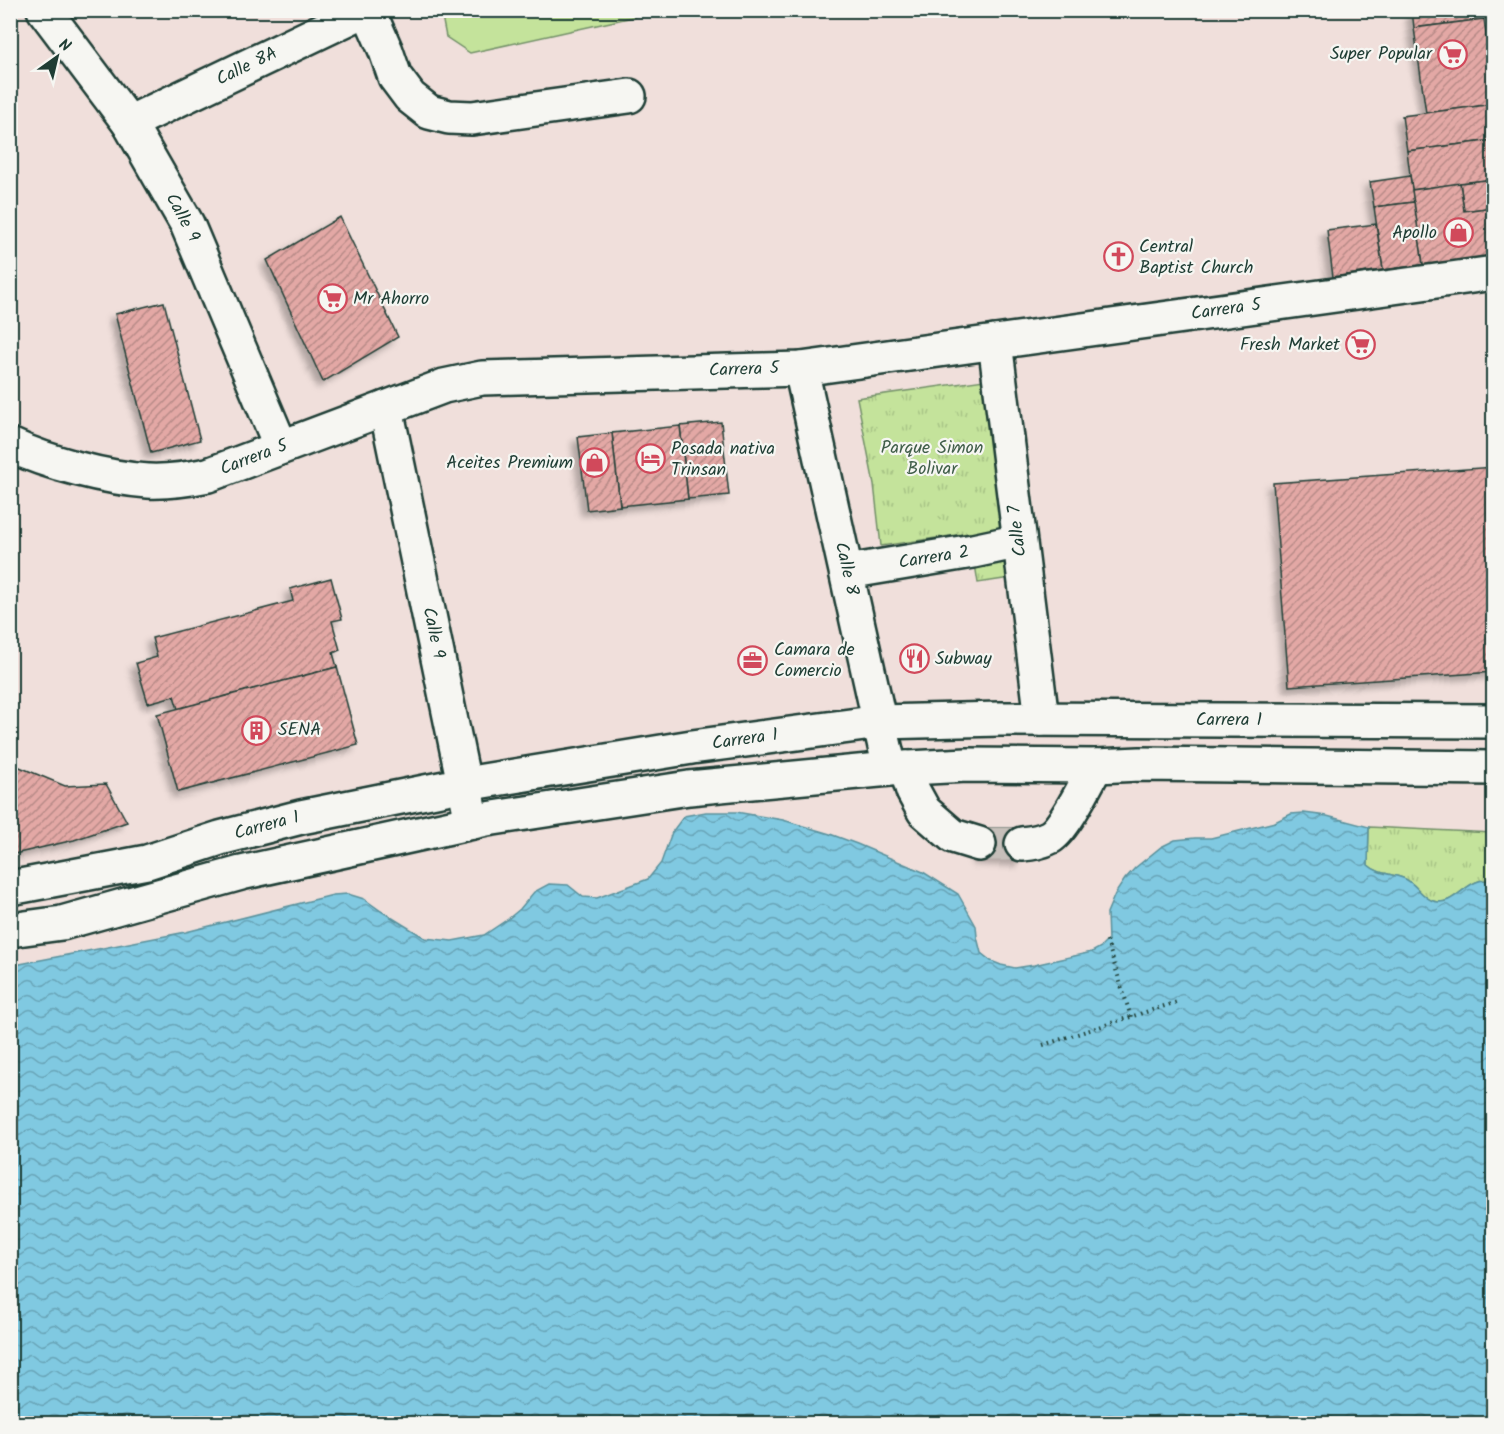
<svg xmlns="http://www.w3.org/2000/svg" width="1504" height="1434" viewBox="0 0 1504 1434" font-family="Kalam,sans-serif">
  <defs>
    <pattern id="park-tufts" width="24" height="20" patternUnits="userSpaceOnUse" patternTransform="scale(1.5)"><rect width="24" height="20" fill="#c4e39b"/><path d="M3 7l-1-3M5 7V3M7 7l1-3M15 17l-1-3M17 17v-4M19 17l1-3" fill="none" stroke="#a8c486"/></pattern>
    <pattern id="water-waves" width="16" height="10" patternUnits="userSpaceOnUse" patternTransform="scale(1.5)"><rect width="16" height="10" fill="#80c9e1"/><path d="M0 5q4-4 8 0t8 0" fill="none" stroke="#68a4b7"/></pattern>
    <pattern id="building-hatch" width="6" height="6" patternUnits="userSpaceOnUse" patternTransform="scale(1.5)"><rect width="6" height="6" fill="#e3a8a5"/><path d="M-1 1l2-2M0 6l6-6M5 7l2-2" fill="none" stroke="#b78a87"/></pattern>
    <filter id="shadow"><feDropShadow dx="-5.5" dy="5.5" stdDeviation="3" flood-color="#0004"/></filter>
  </defs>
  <rect width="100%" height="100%" fill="#f0dfdb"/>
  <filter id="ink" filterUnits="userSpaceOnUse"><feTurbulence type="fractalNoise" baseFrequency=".0167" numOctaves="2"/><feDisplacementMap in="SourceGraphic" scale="12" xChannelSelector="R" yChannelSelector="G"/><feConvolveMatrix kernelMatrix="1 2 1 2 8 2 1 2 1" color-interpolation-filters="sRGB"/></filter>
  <g filter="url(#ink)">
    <path fill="#c4e39b" stroke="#729068" stroke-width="1.5" d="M441,11V10L660,11L470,53L446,37Z"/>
    <g fill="url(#park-tufts)" stroke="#729068" stroke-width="1.5">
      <path d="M984,380L1010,578L978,583L970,533L881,546L874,484L857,398Z"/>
      <path d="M1369,827L1493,833V881C1489,881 1483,880 1479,881C1463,885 1452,907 1433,901C1421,897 1415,882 1403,878C1391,873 1379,875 1368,865Z"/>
    </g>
    <path fill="url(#water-waves)" stroke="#59919c" stroke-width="1.5" d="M706,812H736L783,820L830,834L857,844L923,872L958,894L976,926L977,937L981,953L991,961L1001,965L1015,968L1034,965L1092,952L1101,947L1108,940L1107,913L1115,894L1125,879L1135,868L1161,847L1175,840L1195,838H1211L1275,822L1291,814L1304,813L1327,816L1369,827L1368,865C1379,875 1391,873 1403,878C1415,882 1421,897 1433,901C1452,907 1463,885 1479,881C1483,879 1489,881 1493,881V1423H11V968L20,964L186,932L333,895L348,894L364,899L381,911L425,938L452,941L484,935L508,919L520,909L534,892L549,884L568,885L583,897L597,898L648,879L661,863L672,832L684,816Z"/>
    <g fill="url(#building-hatch)" stroke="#1f3d34" stroke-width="1.5" filter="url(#shadow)">
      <path d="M1412,10H1482L1484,19L1414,28Z"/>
      <path d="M1484,19L1494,93V104L1426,113L1414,28Z"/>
      <path d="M1494,104V140L1407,151L1402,116Z"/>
      <path d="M1494,140V179L1412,190L1407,151Z"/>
      <path d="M1410,176L1414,202L1374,207L1370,182Z"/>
      <path d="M1494,179V207L1464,211L1460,183Z"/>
      <path d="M1460,183L1464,211L1494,207V256L1423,265L1412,190Z"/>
      <path d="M1414,202L1423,265L1383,270L1374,207Z"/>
      <path d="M340,217L398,337L323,382L267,260Z"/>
      <path d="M1376,224L1383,270L1333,277L1327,230Z"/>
      <path d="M164,302L200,440L151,453L115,314Z"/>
      <path d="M721,422L729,495L688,499L680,426Z"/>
      <path d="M680,426L688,499L620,506L612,433Z"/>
      <path d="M612,433L620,506L587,510L578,437Z"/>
      <path d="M1494,467V672L1289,686L1273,483Z"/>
      <path d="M331,578L342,619L332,621L340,650L333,653L337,667L178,709L174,696L148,703L136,663L157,657L152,638L293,601L290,589Z"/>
      <path d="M337,667L358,745L178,792L157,714Z"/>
      <path d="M10,763L65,786L106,784L127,822L74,840L10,855Z"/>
      <path d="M979,828H1022V860L978,858Z"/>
    </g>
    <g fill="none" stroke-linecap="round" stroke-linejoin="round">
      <path stroke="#c6bfba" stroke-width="33" stroke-dasharray="33 16" stroke-linecap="butt" d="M979,844H1022"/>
      <defs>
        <g id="minor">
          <path d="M44,10L129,123L187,224L281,447"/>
          <path d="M368,10L386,51L395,77L410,97L429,112L449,117L472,118L629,96"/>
          <path d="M129,123L365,10"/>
          <path d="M995,342L1042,719"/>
          <path d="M801,369L890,769"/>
          <path d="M386,408L472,822"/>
          <path d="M10,445C48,463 106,478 148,481C168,482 188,479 208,475L444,386L482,378L801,369L1494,273"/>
          <path d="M847,572L973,551L1006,544L1019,540"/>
          <path d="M906,768L913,791L924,811L953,836L979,844"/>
          <path d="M1022,844C1032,843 1041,842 1050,837C1064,829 1087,782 1096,766"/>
        </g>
        <g id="highway">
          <path d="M10,888L147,862L220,838L301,817L465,784L692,747L880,722L1000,719L1494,721"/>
          <path d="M10,930L62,923L241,873L487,819L689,788L890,769L967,765L1096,766L1140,764L1494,768"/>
        </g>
      </defs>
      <use href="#minor" stroke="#1f3d34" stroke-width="38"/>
      <use href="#highway" stroke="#1f3d34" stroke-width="38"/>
      <g stroke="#1f3d34" stroke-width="4" stroke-dasharray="1.5 4.5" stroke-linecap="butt">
        <path d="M1107,941L1131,1017"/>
        <path d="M1043,1045L1180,1001"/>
      </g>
      <use href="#minor" stroke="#f6f6f2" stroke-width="33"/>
      <use href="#highway" stroke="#f6f6f2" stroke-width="33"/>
    </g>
  </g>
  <defs>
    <symbol id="supermarket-ring" viewBox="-11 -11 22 22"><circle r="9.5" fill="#f6f6f2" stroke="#d1495b" stroke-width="1.5"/><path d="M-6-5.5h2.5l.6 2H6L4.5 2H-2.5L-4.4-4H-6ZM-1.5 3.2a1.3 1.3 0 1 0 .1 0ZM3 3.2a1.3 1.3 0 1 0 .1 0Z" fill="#d1495b"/></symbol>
    <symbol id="shop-ring" viewBox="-11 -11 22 22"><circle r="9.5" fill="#f6f6f2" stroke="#d1495b" stroke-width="1.5"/><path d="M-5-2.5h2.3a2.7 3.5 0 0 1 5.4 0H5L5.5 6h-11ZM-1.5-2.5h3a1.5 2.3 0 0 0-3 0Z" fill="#d1495b"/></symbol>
    <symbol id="church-ring" viewBox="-11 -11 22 22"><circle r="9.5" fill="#f6f6f2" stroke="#d1495b" stroke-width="1.5"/><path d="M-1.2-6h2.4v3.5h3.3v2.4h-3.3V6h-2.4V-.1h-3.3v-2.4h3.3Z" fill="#d1495b"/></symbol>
    <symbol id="hotel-ring" viewBox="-11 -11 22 22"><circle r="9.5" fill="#f6f6f2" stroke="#d1495b" stroke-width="1.5"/><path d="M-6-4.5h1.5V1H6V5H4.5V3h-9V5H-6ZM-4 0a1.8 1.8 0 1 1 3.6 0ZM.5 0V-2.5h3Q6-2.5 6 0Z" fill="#d1495b"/></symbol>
    <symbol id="restaurant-ring" viewBox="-11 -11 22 22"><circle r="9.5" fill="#f6f6f2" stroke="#d1495b" stroke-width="1.5"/><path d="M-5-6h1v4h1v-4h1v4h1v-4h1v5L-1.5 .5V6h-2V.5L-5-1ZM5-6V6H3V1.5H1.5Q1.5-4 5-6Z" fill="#d1495b"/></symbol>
    <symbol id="office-ring" viewBox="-11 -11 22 22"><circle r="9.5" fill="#f6f6f2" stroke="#d1495b" stroke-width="1.5"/><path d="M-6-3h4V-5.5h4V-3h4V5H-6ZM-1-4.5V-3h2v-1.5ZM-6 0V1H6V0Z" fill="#d1495b"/></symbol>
    <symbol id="building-ring" viewBox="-11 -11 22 22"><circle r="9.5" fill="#f6f6f2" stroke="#d1495b" stroke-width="1.5"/><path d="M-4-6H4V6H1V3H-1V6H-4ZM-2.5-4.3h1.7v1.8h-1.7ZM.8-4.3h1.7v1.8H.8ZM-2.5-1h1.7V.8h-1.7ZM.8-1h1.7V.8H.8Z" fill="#d1495b"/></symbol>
  </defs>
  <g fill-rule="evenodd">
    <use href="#supermarket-ring" x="1436" y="38" width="33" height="33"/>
    <use href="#shop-ring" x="1442" y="216" width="33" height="33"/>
    <use href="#church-ring" x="1102" y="240" width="33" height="33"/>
    <use href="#supermarket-ring" x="316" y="282" width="33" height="33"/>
    <use href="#supermarket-ring" x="1344" y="328" width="33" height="33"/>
    <use href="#hotel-ring" x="634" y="442" width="33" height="33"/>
    <use href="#shop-ring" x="578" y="446" width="33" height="33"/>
    <use href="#restaurant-ring" x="898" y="642" width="33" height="33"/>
    <use href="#office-ring" x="736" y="644" width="33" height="33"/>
    <use href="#building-ring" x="240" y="714" width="33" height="33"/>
  </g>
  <g text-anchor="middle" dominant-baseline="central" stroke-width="4.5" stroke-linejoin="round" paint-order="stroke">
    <g font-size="18" fill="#1f3d34" stroke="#f6f6f2" text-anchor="start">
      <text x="1432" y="54" text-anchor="end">Super Popular</text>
      <text x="1437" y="233" text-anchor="end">Apollo</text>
      <text x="1139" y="247">Central<tspan x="1139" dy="21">Baptist Church</tspan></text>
      <text x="353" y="299">Mr Ahorro</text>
      <text x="1340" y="345" text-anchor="end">Fresh Market</text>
      <text x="671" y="449">Posada nativa<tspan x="671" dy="21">Trinsan</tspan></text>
      <text x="573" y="463" text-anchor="end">Aceites Premium</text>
      <text x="774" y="650">Camara de<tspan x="774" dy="21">Comercio</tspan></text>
      <text x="935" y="659">Subway</text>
      <text x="278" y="730">SENA</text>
    </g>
    <g font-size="18" fill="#1f3d34" stroke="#f6f6f2">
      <text transform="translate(247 67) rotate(-26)">Calle 8A</text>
      <text transform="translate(182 218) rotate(62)">Calle 9</text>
      <text transform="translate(1226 310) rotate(-8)">Carrera 5</text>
      <text transform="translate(744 370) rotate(-2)">Carrera 5</text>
      <text transform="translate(254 458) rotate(-21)">Carrera 5</text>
      <text transform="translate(1018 531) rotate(-97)">Calle 7</text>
      <text transform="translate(934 558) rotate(-9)">Carrera 2</text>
      <text transform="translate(846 569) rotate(77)">Calle 8</text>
      <text transform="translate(433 633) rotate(78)">Calle 9</text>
      <text x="1229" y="720">Carrera 1</text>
      <text transform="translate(745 740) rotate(-8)">Carrera 1</text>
      <text transform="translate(267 826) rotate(-15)">Carrera 1</text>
    </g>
    <g font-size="18" fill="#405e49" stroke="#f6f6f2">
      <text x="932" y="448">Parque Simon<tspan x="932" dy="21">Bolivar</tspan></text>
    </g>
  </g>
  <rect width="1504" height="1434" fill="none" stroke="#f6f6f2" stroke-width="36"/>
  <rect x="18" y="18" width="1468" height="1398" fill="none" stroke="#1f3d34" stroke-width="2" filter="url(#ink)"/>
  <g transform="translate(57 57) rotate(34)" stroke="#f6f6f2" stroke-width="4.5" paint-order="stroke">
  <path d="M0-4.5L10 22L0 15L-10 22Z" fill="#1f3d34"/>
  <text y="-9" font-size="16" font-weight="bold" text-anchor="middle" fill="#1f3d34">N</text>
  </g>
</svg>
